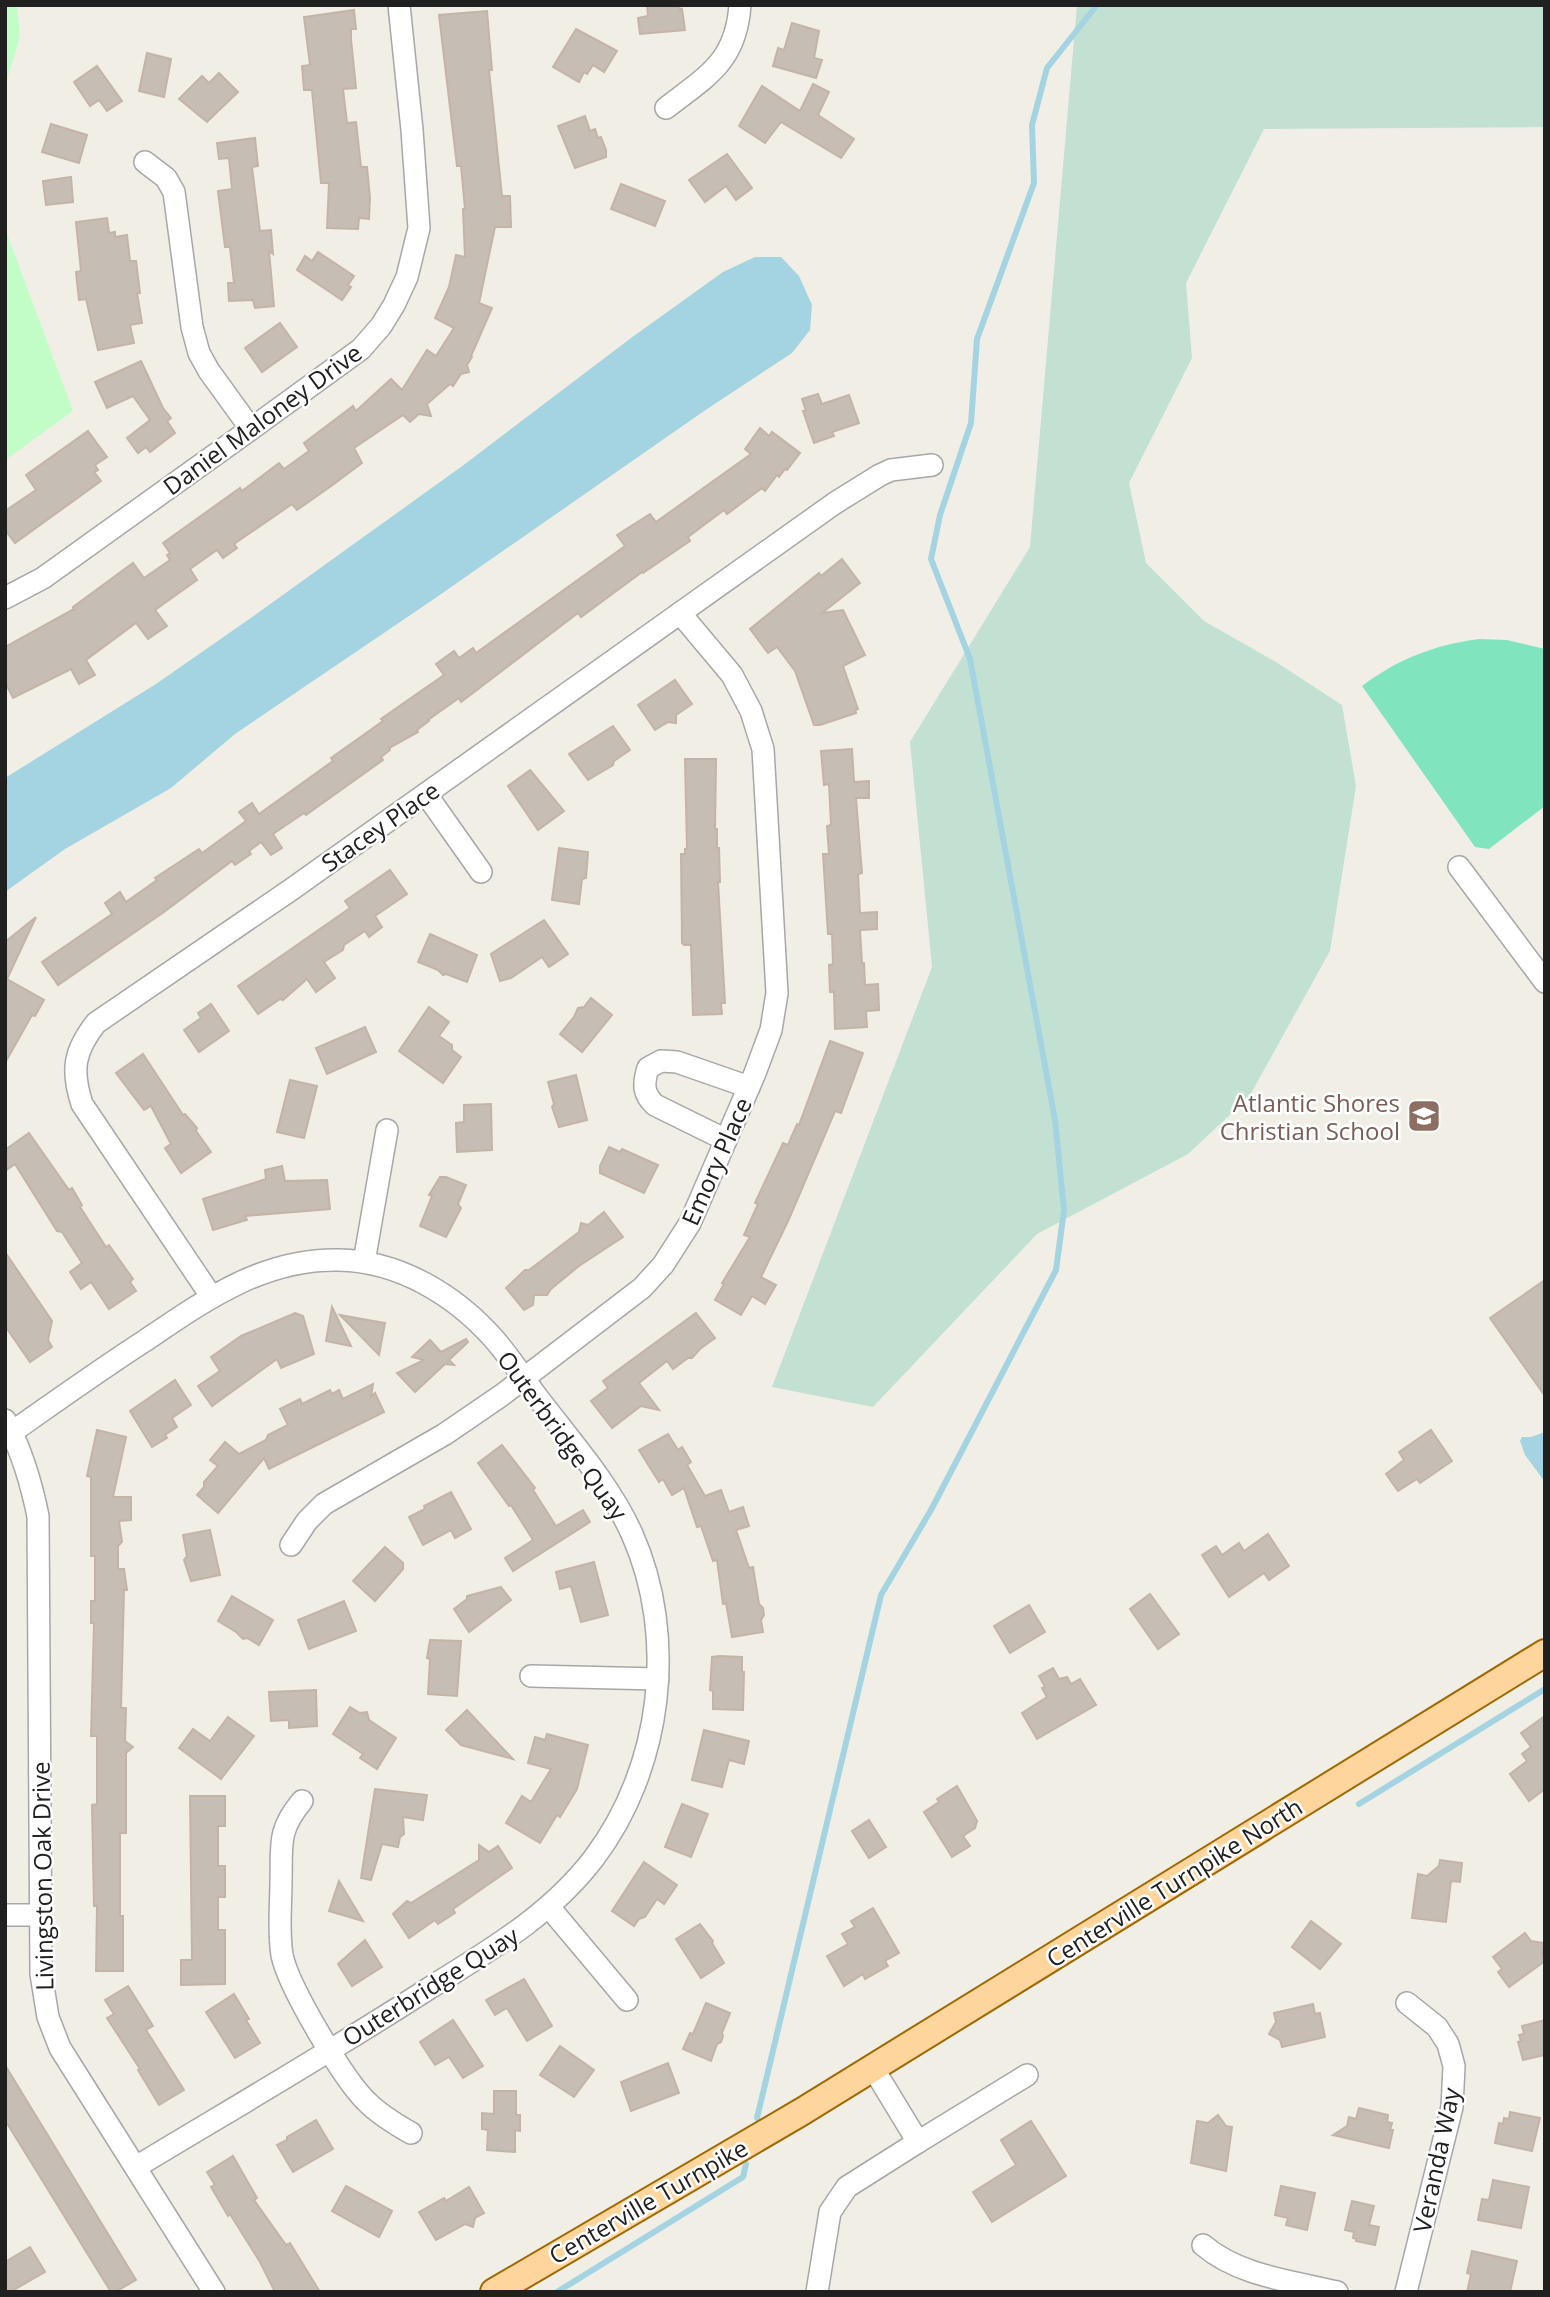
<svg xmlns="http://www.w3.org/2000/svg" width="1550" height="2297" viewBox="0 0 1550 2297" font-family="'Open Sans',sans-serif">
  <rect width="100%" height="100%" fill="#f1eee6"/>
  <path fill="#c2e1d3" d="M1077,5H1545V127L1264,129L1186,283L1192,358L1129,483L1146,563L1204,621L1276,662L1342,705L1356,786L1330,951L1249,1097L1188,1154L1037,1234L873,1407L772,1387L932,967L910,742L1030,547Z"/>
  <g fill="#c2fdc7">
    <path d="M5,5H17L20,37L5,86Z"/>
    <path d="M5,221L7,234L73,411L5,460Z"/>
  </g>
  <path fill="#80e5be" d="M1479,639L1507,640L1545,649V806L1489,849L1475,847L1362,686C1398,659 1434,645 1479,639Z"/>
  <g fill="#a4d4e2">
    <path d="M755,257H781L799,276L812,305L810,330L792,353L707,409L434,599L235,734L171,788L65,849L5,892V778L156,684L255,615L465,464L631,338L723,272Z"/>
    <path d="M1545,1432V1482L1525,1455L1520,1441L1522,1437H1531Z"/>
  </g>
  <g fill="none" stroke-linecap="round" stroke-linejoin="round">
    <g stroke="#a4d4e2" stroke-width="6">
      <path d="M1359,1804L1545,1689"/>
      <path d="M757,2118L881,1595L931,1510L1056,1270L1064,1210L1055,1120L970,659L931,559L940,515L971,423L977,339L1034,183L1032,125L1047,68L1097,5"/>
      <path d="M557,2292L743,2177L746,2164"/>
    </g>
  </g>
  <g fill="#c6bdb5" stroke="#c4b4a8" stroke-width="2">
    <path d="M647,5H679L680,10L682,9L685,30L640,34L638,18L648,16Z"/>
    <path d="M354,10L356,29H351V39L356,88L343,89L347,123L356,122L361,167H367L370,198L369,219L359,218L358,229L327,228L329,183H321L312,90H304L302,66L310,65L304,17Z"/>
    <path d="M487,11L492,70H489L502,196H510L511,227H495L479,303L492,308L471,356L472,357L467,365L469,372L461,374L453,386L450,384L427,404L431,416L419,414L410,422L403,415L354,448L362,463L334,484L297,510L292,504L234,544L237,548L223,558L217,550L190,569L197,580L155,610L167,626L148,639L136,623L86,660L95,675L79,684L71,669L13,698L5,682V647L74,609L73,607L133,563L144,578L170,560L167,555L170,553L163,543L240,488L242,491L279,463L284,469L309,451L304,443L353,406L356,411L391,379L402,390L427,350L436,356L454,328L435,318L449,287L456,255L465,257L463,209H465L461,166H457L439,15Z"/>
    <path d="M792,23L819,31L814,58L822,60L816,78L773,66L778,48L784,50Z"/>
    <path d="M576,29L617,51L604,72L593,65L587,74L584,72L579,82L553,67Z"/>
    <path d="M147,53L171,59L164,97L139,91Z"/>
    <path d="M97,66L122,101L107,111L99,100L90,106L74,82Z"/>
    <path d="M219,73L238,92L207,122L179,99L202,76L209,83Z"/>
    <path d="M813,84L829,92L818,115L854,139L841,158L781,122L765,143L739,126L762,86L800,111Z"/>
    <path d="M585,116L590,131L595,129L598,138L601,137L606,150V157L575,168L558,126Z"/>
    <path d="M51,124L87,135L79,163L42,152Z"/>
    <path d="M255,138L258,166L252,167L260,231L271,230L273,254L269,251L274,306L255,308L253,300L229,301L228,283H234L230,247H225L218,191L232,189L229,158L219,159L217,143Z"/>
    <path d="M727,154L752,188L736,200L726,186L705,202L689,180Z"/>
    <path d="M71,177L73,202L46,205L43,181Z"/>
    <path d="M621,184L665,201L655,226L611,209Z"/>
    <path d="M107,218L109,233L115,232V237L127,235L130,261H136L140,293H137L142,323L130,325L134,343L98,350L86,299L79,300L76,272L81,271L76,222Z"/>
    <path d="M318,252L354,276L348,285L351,287L342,300L297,270L305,256L312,261Z"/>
    <path d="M280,323L297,347L262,372L245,348Z"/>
    <path d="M141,361L163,408L171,418L167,421L175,433L150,452L146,447L138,453L127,438L150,420L133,396L107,408L95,382Z"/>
    <path d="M818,394L822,404L849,395L859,423L832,432L834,436L814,443L803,411H806L802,399Z"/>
    <path d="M760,428L769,436L772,432L800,453L787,470L785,469L779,477L777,475L765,491L762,488L727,514L724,510L688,537L690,541L643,573L642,572L581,617L578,613L461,702L459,698L428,720L429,721L417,730L418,732L389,748L390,750L381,757L383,760L306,815L304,813L273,834L282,848L271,855L261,842L249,851L251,854L235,865L232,861L164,912L58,985L42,962L112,914L105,903L120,892L126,902L157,880L155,878L199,849L202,853L246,821L239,812L252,803L259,814L333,761L331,758L383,721L381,719L444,675L436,664L454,651L459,658L473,648L476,653L625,546L617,535L650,514L656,522L751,454L745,449Z"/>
    <path d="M88,431L107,457L95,465L98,470L94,472L101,481L15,543L5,530V511L36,490L26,475Z"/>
    <path d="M842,559L860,583L822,613L843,610L865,655L843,666L858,709L855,710L856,713L820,725H814L795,671L777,647L768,653L750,629L819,573L821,576Z"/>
    <path d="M675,680L692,704L676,715V723L668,722L655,730L638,705Z"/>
    <path d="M613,726L630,750L614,761L613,765L588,780L569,754Z"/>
    <path d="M852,749L854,782L869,781V798H856L862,873L858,874L860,913L877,912V929L860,930L862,963H864L865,985L878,984L879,1010L866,1011L867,1027L835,1029L834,992H830L829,965L833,964L832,934H828L823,854H829L827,826L831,825L829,784L824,785L821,751Z"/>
    <path d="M685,759H716L715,829H717V848H719L720,882H718L725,1003H721L722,1014L693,1015L691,945H684L682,943L681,854H685V849H687Z"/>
    <path d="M530,770L564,811L538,830L508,786Z"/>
    <path d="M559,848L588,852L586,878L582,879L579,904L552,900Z"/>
    <path d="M390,870L407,894L375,916L382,927L369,937L365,931L344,945L343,950L324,962L335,978L316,992L307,979L283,1000L280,999L258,1014L238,986L350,908L345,901Z"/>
    <path d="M36,917L7,979L44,1000L35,1016L32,1015L5,1063V942Z"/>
    <path d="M544,920L568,954L549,967L542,957L511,978L500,981L491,954Z"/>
    <path d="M430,934L477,955L467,982L446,974L443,975L438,970L418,962Z"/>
    <path d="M591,998L612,1015L582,1052L560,1034L574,1017L578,1008L584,1007Z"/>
    <path d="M211,1004L229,1031L199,1052L184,1030L201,1018L198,1013Z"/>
    <path d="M429,1007L449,1022L439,1036L452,1045V1050L461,1057L443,1083L399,1051Z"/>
    <path d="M365,1027L376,1052L327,1074L316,1048Z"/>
    <path d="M830,1041L863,1053L841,1113L835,1111L789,1219L761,1277L776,1285L765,1304L752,1296L741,1315L715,1300L724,1284L722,1283L750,1237L744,1235L758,1204L755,1203L783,1143L788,1145L797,1124L799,1125Z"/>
    <path d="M143,1054L183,1115L185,1114L197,1128L196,1131L211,1152L181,1173L165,1148L171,1144L151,1106L144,1110L116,1073Z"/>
    <path d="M576,1075L587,1120L559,1127L552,1107L554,1104L548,1082Z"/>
    <path d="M290,1080L317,1086L304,1138L277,1132Z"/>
    <path d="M491,1104L492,1150L457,1152L456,1123L464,1122V1105Z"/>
    <path d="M29,1133L69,1190L72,1188L82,1205L80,1207L106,1247L109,1245L133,1279L130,1282L136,1291L109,1309L91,1282L81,1289L70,1272L82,1263L62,1232L57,1231L15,1164L5,1171V1150Z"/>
    <path d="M609,1147L620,1152L622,1149L658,1165L644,1193L600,1173V1166Z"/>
    <path d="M282,1166L285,1181L327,1180L330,1209L245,1216L247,1220L213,1230L203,1199L266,1179L265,1170Z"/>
    <path d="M440,1177H446L466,1185L458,1204L461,1208L446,1237L420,1226L432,1196L429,1195Z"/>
    <path d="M604,1212L623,1237L579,1266L551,1289L547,1295H534L533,1305L524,1310L506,1288L525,1270H529L579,1232L581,1223L588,1225Z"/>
    <path d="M5,1252L52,1321L48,1340L52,1347L30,1362L5,1326Z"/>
    <path d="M1545,1280V1396L1490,1318Z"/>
    <path d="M332,1307L351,1346L326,1341Z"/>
    <path d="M295,1313L303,1316L314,1354L281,1368L277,1359L212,1406L198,1386L220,1371L211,1357L241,1336Z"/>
    <path d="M696,1313L715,1338L700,1349L692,1358H688L673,1369L667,1361L639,1383L659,1410L641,1406L612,1428L591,1401L608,1388L603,1381Z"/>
    <path d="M340,1315L385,1323L379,1355Z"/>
    <path d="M466,1339L468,1342L449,1360L454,1365L445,1364L415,1392L397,1373L424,1360L412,1357L430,1340L441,1352Z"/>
    <path d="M175,1380L191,1405L172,1418L177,1427L165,1435L167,1438L152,1447L130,1411Z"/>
    <path d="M373,1384L371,1397L375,1393L384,1412L269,1469L264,1458L218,1513L197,1495L204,1487V1482L218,1466L210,1460L225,1442L239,1454L266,1440L268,1435L288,1425L280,1409L300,1399L302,1404L330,1390L332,1394L339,1390L343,1399Z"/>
    <path d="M97,1430L126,1437L113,1497H131V1520L119,1521L122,1542L118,1546V1569H124L127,1590H124L121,1708H126L125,1741L133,1747L126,1753V1833H120V1916H123V1971H96L97,1906H94L92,1805L97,1804V1736H91L94,1623H91V1601H95V1556H91V1477L87,1476Z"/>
    <path d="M1431,1430L1452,1461L1420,1483L1417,1479L1398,1491L1386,1474L1404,1460L1399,1452Z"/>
    <path d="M668,1434L678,1450L682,1447L691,1462L687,1465L705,1496L721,1490L729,1512L743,1507L749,1526L736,1530L749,1568L753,1567L759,1604L763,1608L764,1615L761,1620L763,1632L732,1637L726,1603L723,1604L717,1560L713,1561L701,1526L697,1527L684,1488L672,1495L663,1479L659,1482L639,1450Z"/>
    <path d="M502,1445L535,1488L533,1490L556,1526L583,1510L590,1522L513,1571L505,1558L533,1540L511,1505L509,1506L478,1463Z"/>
    <path d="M451,1492L471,1529L455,1538L451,1530L423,1545L409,1517L425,1509L424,1506Z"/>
    <path d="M210,1530L220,1575L191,1581L184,1560L187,1556L183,1535Z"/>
    <path d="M1268,1534L1289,1566L1269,1580L1264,1573L1229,1597L1202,1555L1216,1546L1222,1555L1239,1543L1244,1551Z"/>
    <path d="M385,1547L403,1563V1569L375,1601L353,1581Z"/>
    <path d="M594,1562L608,1615L581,1622L571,1586L560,1589L556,1572Z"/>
    <path d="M501,1587L511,1600L469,1632L454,1609L467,1599V1596Z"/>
    <path d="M1150,1594L1179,1634L1158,1649L1130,1609Z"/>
    <path d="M232,1596L273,1620L259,1645L247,1638L243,1639L236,1632L218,1621Z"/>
    <path d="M344,1601L356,1631L309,1649L298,1620Z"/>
    <path d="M1029,1605L1045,1632L1010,1653L994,1626Z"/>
    <path d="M430,1640L461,1641L457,1696L428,1694L430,1659L427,1658Z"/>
    <path d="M720,1656L742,1657V1672H744L743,1710L713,1709V1691L710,1690L712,1657Z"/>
    <path d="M1053,1668L1059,1679L1067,1677L1071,1684L1080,1679L1096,1705L1037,1739L1022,1713L1047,1697L1042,1688L1045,1687L1039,1676Z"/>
    <path d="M316,1690L317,1726L289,1728V1720L271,1721L269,1692Z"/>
    <path d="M350,1707L360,1713L367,1712L369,1720L396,1738L377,1769L360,1758L363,1754L333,1734Z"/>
    <path d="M467,1710L493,1738L513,1759L461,1745L446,1730Z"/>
    <path d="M1545,1716V1789L1529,1801L1510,1774L1527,1761L1522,1754L1531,1747L1521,1733Z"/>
    <path d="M228,1717L254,1736L221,1779L179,1748L193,1729L210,1741Z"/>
    <path d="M704,1730L749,1741L744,1764L729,1760L722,1787L692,1780Z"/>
    <path d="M547,1734L588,1745L577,1789L560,1817L557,1815L540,1843L506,1823L522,1796L531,1802L551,1769L528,1763L535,1737L545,1740Z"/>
    <path d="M957,1786L977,1821L975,1828L963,1836L970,1846L952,1857L924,1812L939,1802L937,1799Z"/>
    <path d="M375,1789L427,1795L423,1820L403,1817L404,1834L400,1837L398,1847L382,1844L371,1880L361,1878Z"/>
    <path d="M190,1796H225V1826H218V1866H225V1897H218V1930H225V1984L181,1985V1960H192Z"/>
    <path d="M682,1804L708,1814L691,1857L665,1847Z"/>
    <path d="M869,1820L886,1847L869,1858L852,1831Z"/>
    <path d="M479,1845L489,1852L498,1846L512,1868L453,1909L455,1913L438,1924L435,1920L409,1938L393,1914L407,1901L411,1903L479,1860Z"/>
    <path d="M1440,1860L1462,1863L1460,1882L1451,1881L1446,1922L1412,1918L1418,1874L1427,1876L1439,1866Z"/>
    <path d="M644,1862L677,1885L664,1904L657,1899L645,1917L639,1919L634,1926L612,1911Z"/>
    <path d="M339,1881L363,1921L329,1911Z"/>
    <path d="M873,1908L899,1953L885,1961L888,1966L865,1979L863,1974L844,1986L827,1956L848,1944L842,1934L855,1927L851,1921Z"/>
    <path d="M1311,1921L1341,1944L1320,1969L1292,1947Z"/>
    <path d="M700,1924L713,1941L712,1943L724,1963L701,1978L676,1939Z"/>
    <path d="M1525,1933L1531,1941L1544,1943L1542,1956L1545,1961L1509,1987L1498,1972L1502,1969L1493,1957Z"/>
    <path d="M365,1940L382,1967L352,1986L338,1964Z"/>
    <path d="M524,1979L552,2026L527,2041L507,2008L495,2015L486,2000Z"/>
    <path d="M128,1986L153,2026L146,2030L184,2090L159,2105L138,2070L140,2069L107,2018L114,2014L105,2000Z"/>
    <path d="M234,1994L249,2019L246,2020L260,2043L235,2058L206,2012Z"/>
    <path d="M706,2003L730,2013L722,2033L723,2036L721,2042L717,2044L711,2061L683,2049L690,2033L693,2034Z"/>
    <path d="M1313,2004L1315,2014L1320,2013L1325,2037L1282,2047L1280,2040L1269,2034L1276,2022L1274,2013Z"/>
    <path d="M453,2020L483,2066L463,2078L449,2057L435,2065L420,2042Z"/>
    <path d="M1545,2020V2055L1523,2060L1518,2042L1521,2041L1519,2035L1524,2034L1522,2026Z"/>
    <path d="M560,2046L594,2070L574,2097L540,2075Z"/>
    <path d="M668,2063L679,2093L631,2111L621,2082Z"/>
    <path d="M5,2065L136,2280L115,2292H111L5,2120Z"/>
    <path d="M494,2091H516V2115H520V2131L515,2130V2152L487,2150L488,2130L482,2129V2113L494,2114Z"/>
    <path d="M1359,2108L1388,2115L1387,2122L1392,2123L1390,2130H1393L1389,2148L1333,2135L1347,2126L1349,2117L1356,2119Z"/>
    <path d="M1510,2112L1540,2118L1532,2151L1495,2143L1499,2123L1503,2124L1504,2118L1509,2119Z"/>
    <path d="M1218,2115L1226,2126L1232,2127L1226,2171L1191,2163L1197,2121L1208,2123Z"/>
    <path d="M316,2120L333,2149L293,2172L277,2145L287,2140V2137Z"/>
    <path d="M1031,2121L1066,2176L992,2222L973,2192L1016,2165L1001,2140Z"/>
    <path d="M233,2156L257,2198L254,2200L286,2245L290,2243L320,2292H275L260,2262L230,2214L228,2216L211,2187L215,2185L207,2172Z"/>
    <path d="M1493,2180L1529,2187L1521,2228L1478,2220L1482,2199L1489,2200Z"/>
    <path d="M346,2186L392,2211L379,2237L332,2211Z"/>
    <path d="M1281,2186L1315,2193L1307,2230L1286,2225L1288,2218L1275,2215Z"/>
    <path d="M469,2187L484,2213L475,2218L473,2227L465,2224L436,2240L419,2212L444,2198L446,2201Z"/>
    <path d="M1352,2201L1374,2206L1369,2225L1379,2227L1375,2245L1356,2241L1357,2239L1353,2238L1354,2232L1345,2230Z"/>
    <path d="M30,2247L45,2272L10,2292H5V2262Z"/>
    <path d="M1472,2251L1517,2261L1510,2292H1467L1471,2274L1467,2273Z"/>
  </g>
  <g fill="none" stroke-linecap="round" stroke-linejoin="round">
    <defs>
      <g id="minor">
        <path d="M666,108C707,76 736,62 740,5"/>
        <path d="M145,162L166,178L174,192L192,327L199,353L209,371L251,429"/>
        <path d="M5,598L43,578L251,429L361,349L381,326L394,305L407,277L419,228L412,130L399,5"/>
        <path d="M426,794L481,872"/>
        <path d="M1459,867L1545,982"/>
        <path d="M726,1140L655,1105C643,1094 643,1084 648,1068L661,1061L677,1062L749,1087"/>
        <path d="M364,1262L387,1130"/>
        <path d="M211,1296L82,1104C71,1070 74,1051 96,1023L292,889L835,503L880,475L891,470L932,465"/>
        <path d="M5,1420C22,1450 31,1482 38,1516L41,1974L48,2017L60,2048L214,2292"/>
        <path d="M5,1437C52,1404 98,1371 146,1340C205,1300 264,1258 339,1260C399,1261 455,1295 494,1339C509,1356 522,1376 535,1394C569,1439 609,1483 632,1534C678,1637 662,1768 594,1858C550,1916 488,1951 428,1989C332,2051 234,2108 136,2167"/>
        <path d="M291,1545L307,1521L324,1504L445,1434L502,1395L642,1288L663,1265L690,1223L755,1073L771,1030L777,993L763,749L751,711L732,675L680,613"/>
        <path d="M531,1676L658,1679"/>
        <path d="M302,1801C277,1831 282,1845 281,1881C281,1905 278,1931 282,1955C288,1986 344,2080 367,2102C380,2115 395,2124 411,2133"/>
        <path d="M549,1907L627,2000"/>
        <path d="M5,1915H41"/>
        <path d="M918,2142L1027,2075"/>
        <path d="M1203,2245C1239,2276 1292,2281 1337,2292"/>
        <path d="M817,2292L830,2212L847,2187L918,2142L873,2068"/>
        <path d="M1406,2292L1452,2107L1454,2066L1448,2044L1437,2027L1407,2003"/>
      </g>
      <path id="major" d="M494,2292L803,2111L1545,1653"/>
    </defs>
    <use href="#minor" stroke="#a7a7a7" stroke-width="24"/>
    <use href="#major" stroke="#9d6900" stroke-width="30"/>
    <use href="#minor" stroke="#fff" stroke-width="21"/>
    <use href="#major" stroke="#ffd59e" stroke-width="26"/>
  </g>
  <defs>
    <symbol id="school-square" viewBox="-11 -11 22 22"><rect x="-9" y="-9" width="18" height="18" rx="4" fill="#8d6e63" stroke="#fff"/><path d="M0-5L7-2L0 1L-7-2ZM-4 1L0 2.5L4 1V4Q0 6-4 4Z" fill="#fff"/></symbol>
  </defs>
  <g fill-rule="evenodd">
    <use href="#school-square" x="1405" y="1097" width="38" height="38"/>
  </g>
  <g text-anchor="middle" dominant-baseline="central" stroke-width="5" stroke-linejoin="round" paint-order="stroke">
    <g font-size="24" fill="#202020" stroke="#fff">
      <text transform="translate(262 419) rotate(-36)">Daniel Maloney Drive</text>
      <text transform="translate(380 826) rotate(-35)">Stacey Place</text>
      <text transform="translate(716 1161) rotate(-66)">Emory Place</text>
      <text transform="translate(563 1435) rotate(54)">Outerbridge Quay</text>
      <text transform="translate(42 1876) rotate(-91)">Livingston Oak Drive</text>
      <text transform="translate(1174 1882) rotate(-32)">Centerville Turnpike North</text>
      <text transform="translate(430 1986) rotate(-32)">Outerbridge Quay</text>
      <text transform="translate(1436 2160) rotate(-78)">Veranda Way</text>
      <text transform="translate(648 2201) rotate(-30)">Centerville Turnpike</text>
    </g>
    <g font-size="24" fill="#785e54" stroke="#fff" text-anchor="end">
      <text x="1400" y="1102">Atlantic Shores<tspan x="1400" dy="28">Christian School</tspan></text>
    </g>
  </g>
  <rect width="1550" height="2297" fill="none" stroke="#202020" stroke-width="14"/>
</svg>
